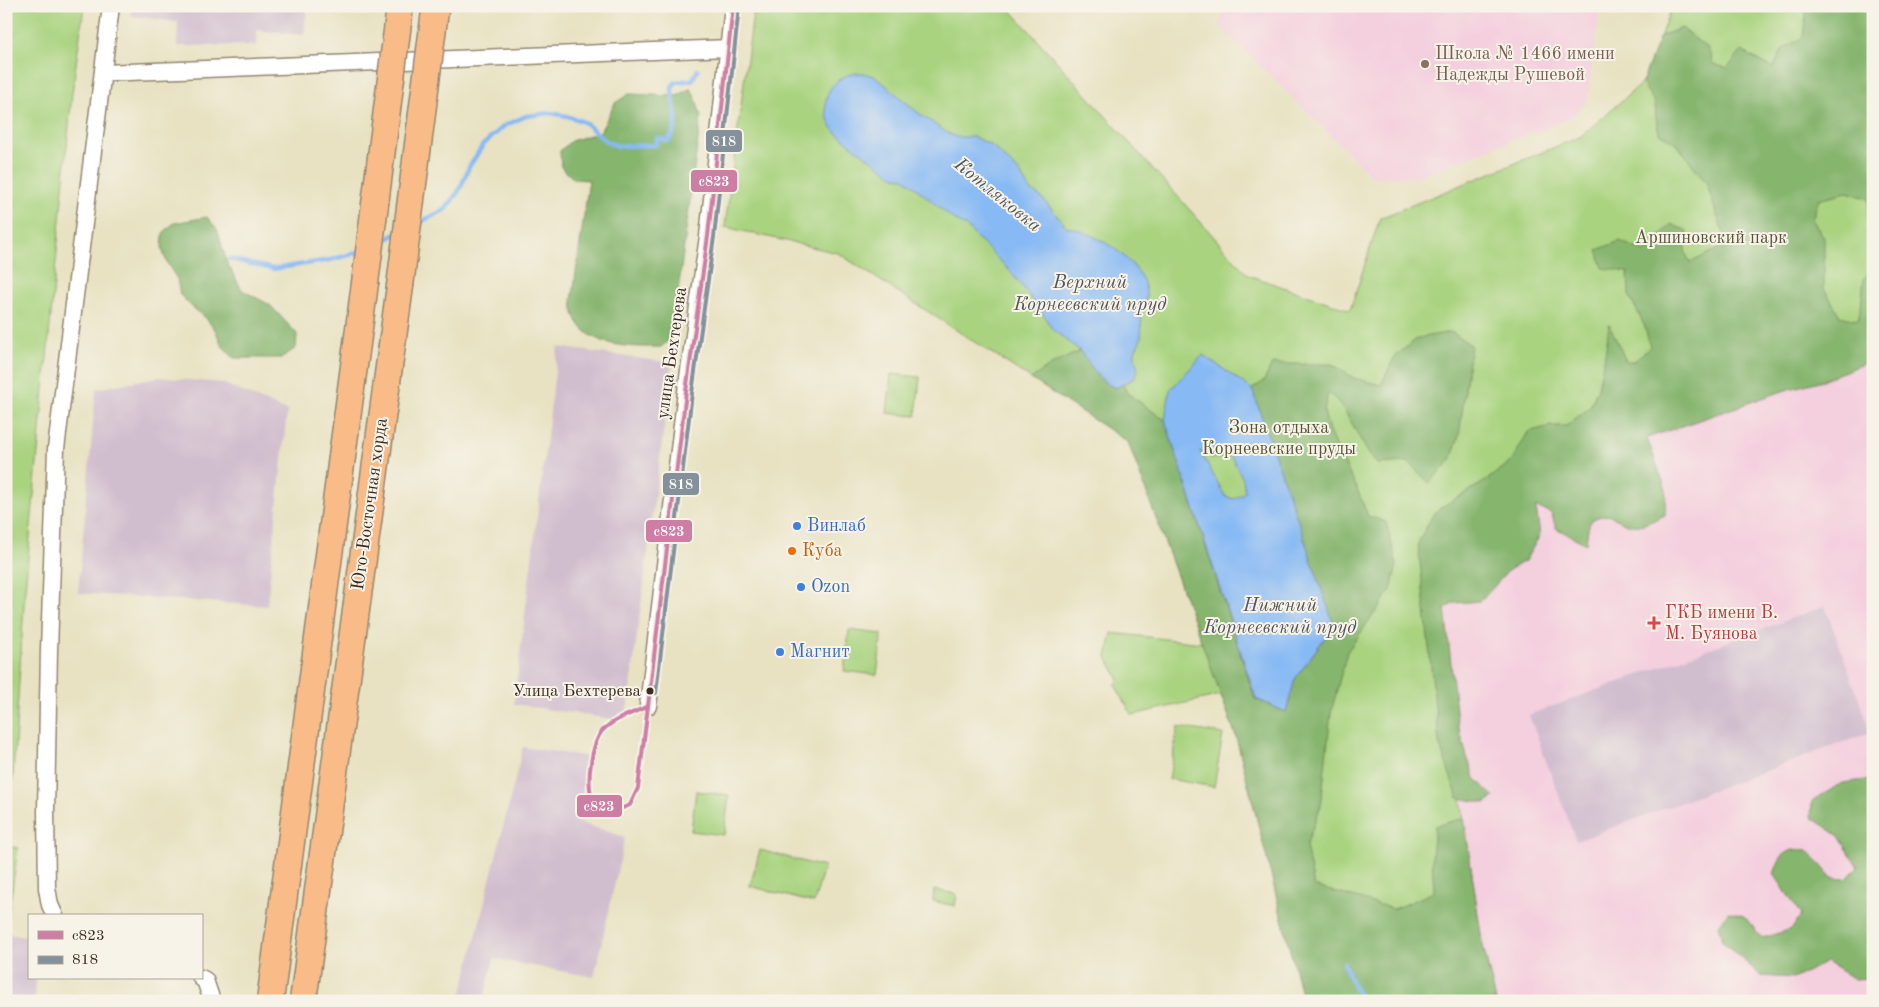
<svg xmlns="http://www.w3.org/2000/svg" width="1879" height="1007" viewBox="0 0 1879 1007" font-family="'Old Standard TT',serif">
  <rect width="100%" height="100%" fill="#f7f3e8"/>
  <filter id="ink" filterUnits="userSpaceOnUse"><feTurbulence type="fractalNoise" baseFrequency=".02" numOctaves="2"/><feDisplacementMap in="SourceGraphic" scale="10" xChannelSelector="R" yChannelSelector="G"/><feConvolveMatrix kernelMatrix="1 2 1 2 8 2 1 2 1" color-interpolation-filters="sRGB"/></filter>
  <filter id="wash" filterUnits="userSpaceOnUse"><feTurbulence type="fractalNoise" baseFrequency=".0096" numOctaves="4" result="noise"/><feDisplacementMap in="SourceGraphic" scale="20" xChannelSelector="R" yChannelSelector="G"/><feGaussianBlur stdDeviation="1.12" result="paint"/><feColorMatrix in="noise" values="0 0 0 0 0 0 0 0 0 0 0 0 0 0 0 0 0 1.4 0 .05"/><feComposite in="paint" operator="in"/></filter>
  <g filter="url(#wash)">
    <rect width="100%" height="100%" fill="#e8e2c2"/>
    <g fill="#f4cfde">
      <path d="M1223,6H1600L1587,102L1567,120L1416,177H1373L1220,26Z"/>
      <path d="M1873,351V1001H1496L1482,942L1423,541L1582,456Z"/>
    </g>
    <g fill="#d0bdce">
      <path d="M132,6H307L304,35L256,30L257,45L177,46L178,22L131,16Z"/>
      <path d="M558,347L672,363L629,698L626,712L617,720L514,704Z"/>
      <path d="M159,377L222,383L287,411L267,606L78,593L96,389Z"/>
      <path d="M1825,606L1871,732L1576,841L1529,715Z"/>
      <path d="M523,747L589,757L577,822L625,837L594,977L494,959L483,1001H460Z"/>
      <path d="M9,934L29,937V978H36L35,1001H6V947Z"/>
    </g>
    <g fill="#a9d37f" stroke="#727e4e">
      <path d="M6,6H84L72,93L25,589L13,775L6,842Z"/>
      <path d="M754,6H1007L1248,275L1350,310L1380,218L1580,137L1642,83L1672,6L1873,7V351L1582,456L1423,541L1482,942L1496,1001H1303L1236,736L1221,695L1132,715L1115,685L1119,680L1107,657L1112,633L1202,643L1128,442L838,253L725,227Z"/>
      <path d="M891,374L920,377L916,416L887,413Z"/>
      <path d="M849,630L882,634L877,675L844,671Z"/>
      <path d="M1178,727L1223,734L1214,787L1169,779Z"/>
      <path d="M696,791L729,795L724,835L691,831Z"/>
      <path d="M6,846L18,848L7,924L9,934L7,947Z"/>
      <path d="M760,850L824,867L814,903L750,886Z"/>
      <path d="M934,890L957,894L955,906L933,901Z"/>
    </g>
    <g fill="#86b56e" stroke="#607046">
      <path d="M1807,6L1873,7V228L1867,221L1869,199L1847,192L1819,199L1812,219L1824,238V288L1840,316L1858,320L1861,307L1864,278L1873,269V360L1823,380L1786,390L1647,438L1666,490L1665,515C1642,526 1633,531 1610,515C1587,517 1589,523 1586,544L1556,528L1551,513L1536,507L1540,535L1525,561L1509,570L1481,601L1455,603L1445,608L1457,720L1467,757L1475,778L1494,797L1486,803L1458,798L1439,743L1418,543L1431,518L1440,508L1484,482L1512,461L1528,432L1550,426H1566L1590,407L1598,388L1606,349L1609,324L1626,361H1634L1650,347L1645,327L1629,295L1628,272L1603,268L1597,250L1620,241L1645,252L1671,224L1687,231L1685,250L1689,263L1729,244L1718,219L1707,184L1676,143L1659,133L1656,118L1655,103L1642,83L1660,36L1682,28L1709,50L1713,64L1727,68L1742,51L1773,68L1783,49L1803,37Z"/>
      <path d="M691,88L697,102L701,117L672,337L661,347C632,347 588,349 575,316C573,312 573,306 572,301L589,180L574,179L561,167L560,151L571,141L600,132L615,103L629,94L677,96Z"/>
      <path d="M207,217L217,229L227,263L242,290L270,305L297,334L296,348L281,358H234L222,346L216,331L205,317L192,307L180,295L177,279L167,263L162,249L163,233L174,223Z"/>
      <path d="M1451,332L1471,345L1459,436L1451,460L1429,483L1408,462L1377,464C1358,444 1350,408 1328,393L1324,412L1330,434L1357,489L1368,516L1386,522L1397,565L1391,590L1347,652L1331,712L1321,805L1306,846L1314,886L1394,909L1434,892L1432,857L1435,826L1464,818L1482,942L1496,1001H1303L1236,736L1128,442L1031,379L1049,366L1080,351C1091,365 1098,381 1115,388L1123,384L1127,393L1165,420L1255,699L1286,712L1295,679L1334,625L1252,389L1264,381L1272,364H1332L1354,378L1381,385L1395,356L1418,338Z"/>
      <path d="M1873,779V978L1854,979L1826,962L1795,978L1761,976L1722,941L1719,926L1728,912L1744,916L1762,938L1792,929L1801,915L1774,874C1781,853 1785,848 1808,850L1832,878L1846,879L1858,867L1839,836L1811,817L1812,801L1842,783Z"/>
    </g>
    <g fill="#87b9f4" stroke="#617289" fill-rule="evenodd">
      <path d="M864,73L876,77L921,115L949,134L957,137H974L992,146L1019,172L1029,189L1041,197L1067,227C1096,232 1151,265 1146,300C1146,305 1142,309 1142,314C1141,322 1142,330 1141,338C1140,343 1136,347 1135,352C1134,357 1137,365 1138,371L1133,379L1115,388L1107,384L1098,376L1080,351L1052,329L1043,314L1010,271L974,235L968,228L953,219L911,184L904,178L895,177C882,167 837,137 831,126C820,106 826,83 848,75C853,73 859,73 864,73Z"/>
      <path d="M1203,355L1252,389L1334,625L1295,679L1286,712L1256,699L1165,420L1170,390ZM1200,451L1213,458L1231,456L1243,479L1245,492L1234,499L1225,496Z"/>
    </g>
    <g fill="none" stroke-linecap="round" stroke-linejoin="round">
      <g stroke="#87b9f4" stroke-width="4.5">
        <path d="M417,224L446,209L460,189L469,167L483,145L504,126L526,116L551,113L567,116L584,122L607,142L618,146L656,145L657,138L668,141C683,121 672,108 672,87L676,82L692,80L698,70"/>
        <path d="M379,243L396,234"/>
        <path d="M230,259L273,269L330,260L360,252"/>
        <path d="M1344,963L1348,975L1362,1001"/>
      </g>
    </g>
  </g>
  <g filter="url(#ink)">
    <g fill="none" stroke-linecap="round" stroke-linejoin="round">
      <defs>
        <g id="street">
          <path d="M103,73L729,48"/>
          <path d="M648,706L686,392L708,236L733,6"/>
          <path d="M55,916L50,905L47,888L46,811L49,650L56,449L111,6"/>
          <path d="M201,978L205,980L212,1001"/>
        </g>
        <g id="primary">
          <path d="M270,1001L365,283"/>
          <path d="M303,1001L400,286"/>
        </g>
      </defs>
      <use href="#street" stroke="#928670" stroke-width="19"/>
      <use href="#primary" stroke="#928670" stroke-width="29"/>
      <use href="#street" stroke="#fff" stroke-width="16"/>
      <use href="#primary" stroke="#f9bc89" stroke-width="26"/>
      <defs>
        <g id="primary-bridge">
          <path d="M365,283L400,7"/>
          <path d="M400,286L435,11"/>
        </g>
      </defs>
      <use href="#primary-bridge" stroke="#928670" stroke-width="29" stroke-linecap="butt"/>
      <use href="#primary-bridge" stroke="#f9bc89" stroke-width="26"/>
      <defs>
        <g id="bus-1">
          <path d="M648,706L638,788L630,805L620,809L599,806C596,803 593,800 592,797C586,781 592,742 603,730C615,718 634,713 648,706Z"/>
          <path d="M648,706L686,392L708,236L733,6"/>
        </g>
        <path id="bus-2" d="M656,693L692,393L714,237L739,7"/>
      </defs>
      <use href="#bus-1" stroke="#f7f3e8" stroke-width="8"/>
      <use href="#bus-2" stroke="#f7f3e8" stroke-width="8"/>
      <use href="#bus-1" stroke="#ce7ea5" stroke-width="4"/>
      <use href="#bus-2" stroke="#85919a" stroke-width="4"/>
    </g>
  </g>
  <circle fill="#8d6e63" stroke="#f7f3e8" stroke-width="2" cx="1425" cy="64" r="5"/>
  <g fill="#3f7fe0" stroke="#f7f3e8" stroke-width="2">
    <circle cx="797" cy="526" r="5"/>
    <circle cx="801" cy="587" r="5"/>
    <circle cx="780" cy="652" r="5"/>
  </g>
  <circle fill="#e8710a" stroke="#f7f3e8" stroke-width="2" cx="792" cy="551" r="5"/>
  <path fill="#e0444e" stroke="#f7f3e8" stroke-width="2" d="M1651.5 615.5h5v5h5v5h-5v5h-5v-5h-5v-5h5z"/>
  <circle fill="#3b2a1e" stroke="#f7f3e8" stroke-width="2" cx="650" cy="691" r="4.5"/>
  <g text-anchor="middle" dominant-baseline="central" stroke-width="4" stroke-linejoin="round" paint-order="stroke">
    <g font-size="17" fill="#3b2a1e" stroke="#f7f3e8" text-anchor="end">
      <text x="641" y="691">Улица Бехтерева</text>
    </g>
    <g font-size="18" fill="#785e54" stroke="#f7f3e8" text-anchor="start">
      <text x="1435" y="54">Школа № 1466 имени<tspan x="1435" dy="21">Надежды Рушевой</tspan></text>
    </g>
    <g font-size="18" fill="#565436" stroke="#f7f3e8">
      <text x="1711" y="238">Аршиновский парк</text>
      <text x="1279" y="428">Зона отдыха<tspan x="1279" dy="21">Корнеевские пруды</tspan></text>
    </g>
    <g font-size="18" fill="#3b2a1e" stroke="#f7f3e8">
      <text transform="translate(672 353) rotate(-82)">улица Бехтерева</text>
      <text transform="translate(370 504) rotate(-82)">Юго-Восточная хорда</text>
    </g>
    <g font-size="18" fill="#366cbe" stroke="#f7f3e8" text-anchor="start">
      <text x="807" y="526">Винлаб</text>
      <text x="811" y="587">Ozon</text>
      <text x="790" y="652">Магнит</text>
    </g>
    <g font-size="18" fill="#c56008" stroke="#f7f3e8" text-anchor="start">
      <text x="802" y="551">Куба</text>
    </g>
    <g font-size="18" fill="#be3a42" stroke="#f7f3e8" text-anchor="start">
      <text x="1665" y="613">ГКБ имени В.<tspan x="1665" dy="21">М. Буянова</tspan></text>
    </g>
    <g font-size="19" font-style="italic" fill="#52555e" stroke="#f7f3e8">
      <text transform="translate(997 196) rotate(39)">Котляковка</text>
      <text x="1090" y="283">Верхний<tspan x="1090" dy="22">Корнеевский пруд</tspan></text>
      <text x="1280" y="606">Нижний<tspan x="1280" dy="22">Корнеевский пруд</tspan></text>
    </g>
  </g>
  <g stroke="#f7f3e8" stroke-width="2">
    <rect x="705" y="129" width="38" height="24" rx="5" fill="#85919a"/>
    <rect x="690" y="169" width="48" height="24" rx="5" fill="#ce7ea5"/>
    <rect x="662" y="472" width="38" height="24" rx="5" fill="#85919a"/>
    <rect x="645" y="519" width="48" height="24" rx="5" fill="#ce7ea5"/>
    <rect x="576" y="794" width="47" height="24" rx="5" fill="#ce7ea5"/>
  </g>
  <g font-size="14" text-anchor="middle" font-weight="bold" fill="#fff">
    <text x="724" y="146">818</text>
    <text x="714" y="186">с823</text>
    <text x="681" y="489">818</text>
    <text x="669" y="536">с823</text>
    <text x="599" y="811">с823</text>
  </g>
  <rect width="1879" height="1007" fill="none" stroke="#f7f3e8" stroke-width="25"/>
  <rect x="28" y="914" width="175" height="65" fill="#f7f3e8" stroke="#aca397"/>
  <rect x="38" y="931" width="25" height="8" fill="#ce7ea5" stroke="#aca397"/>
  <text x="72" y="940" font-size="15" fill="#3b2a1e">с823</text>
  <rect x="38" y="956" width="25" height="8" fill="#85919a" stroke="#aca397"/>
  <text x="72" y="964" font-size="15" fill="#3b2a1e">818</text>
</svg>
